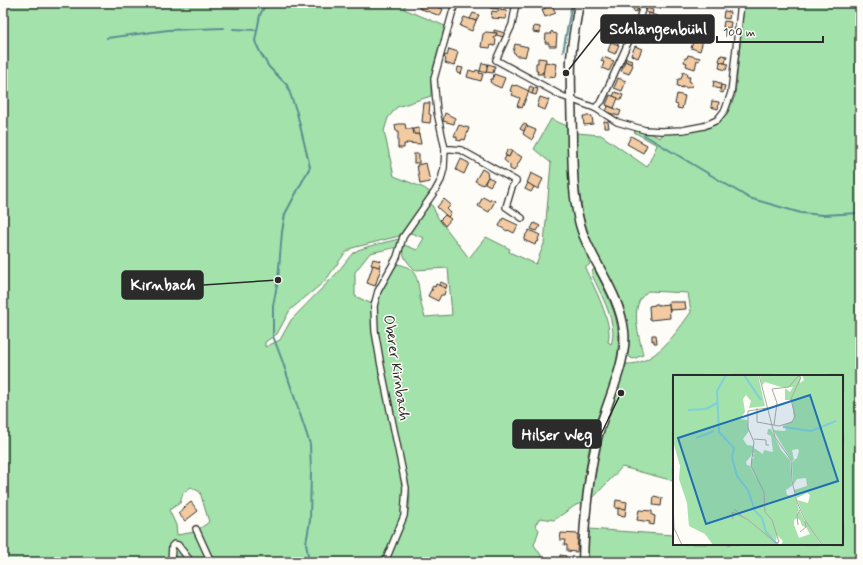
<svg xmlns="http://www.w3.org/2000/svg" width="863" height="565" viewBox="0 0 863 565" font-family="Mynerve,sans-serif">
  <rect width="100%" height="100%" fill="#fdfcf7"/>
  <filter id="ink" filterUnits="userSpaceOnUse"><feTurbulence type="fractalNoise" baseFrequency=".025" numOctaves="2"/><feDisplacementMap in="SourceGraphic" scale="8" xChannelSelector="R" yChannelSelector="G"/><feConvolveMatrix kernelMatrix="1 2 1 2 8 2 1 2 1" color-interpolation-filters="sRGB"/></filter>
  <g filter="url(#ink)">
    <g fill="#a3e2aa" stroke="#67866a" fill-rule="evenodd">
      <path d="M3,3H407L404,9L445,26L431,76V96L397,107L388,118L384,131L394,176L424,188L431,193L399,236L352,248L345,253L325,281L290,310L277,334L265,342V347L280,340L291,320L336,274L352,254L358,250L370,246L399,239L400,241L398,247L370,253L355,272V296L372,304L403,484V509L400,524L383,562H3ZM191,487L200,492L209,522L195,532L177,535L176,525L169,510L180,503L183,493Z"/>
      <path d="M744,3H860V562H586L589,529L673,535L674,527V544H842V376H674V481L622,467L591,500L601,439L626,364C654,366 677,332 691,312L688,293L648,291C646,293 643,295 641,298C631,313 640,339 643,355L633,359L628,356L629,338L625,317L612,283L593,248L583,216L578,181L576,133L601,135L647,167L657,145L634,132L637,130L648,132L660,138L663,133L690,132L705,128L722,120L730,107L735,96Z"/>
      <path d="M551,119L567,126L572,210L578,232L590,264L585,268C593,285 614,324 608,342L611,344C619,325 600,293 592,275V271L594,269C622,321 626,341 606,397C602,407 597,417 594,428C587,452 585,478 582,503L576,505L554,520L540,518L535,525L539,530L534,545L543,558L552,562H387C396,542 414,511 409,488C408,484 406,480 405,476L377,333V306L381,290L390,272L397,264C418,267 418,282 420,298C421,305 423,311 425,317L452,315L448,268L415,270C406,261 402,256 402,244L417,250L424,238L408,232L429,203H431L438,218L469,258L486,237L510,249L509,252L536,264L544,244L551,163L534,149Z"/>
    </g>
    <g fill="none" stroke-linecap="round" stroke-linejoin="round">
      <g stroke="#5d8d92" stroke-width="2">
        <path d="M266,3L260,15L255,41L260,52L269,67L287,85L297,113L310,167L285,214L282,232L278,280L273,306V336L282,360L310,444L311,471L310,521L306,543L309,562"/>
        <path d="M233,29L257,30"/>
        <path d="M107,38L168,30L224,28"/>
        <path d="M563,52L572,3"/>
        <path d="M644,135L749,198L801,213L823,215L860,213"/>
      </g>
    </g>
    <g fill="#f2cba2" stroke="#2b2b2b">
      <path d="M421,3H436L435,6L443,9L440,16L419,8Z"/>
      <path d="M491,3L499,4L498,9L490,8Z"/>
      <path d="M653,3H661L660,8L652,6Z"/>
      <path d="M551,4L556,13L545,17L542,10L546,8L547,6Z"/>
      <path d="M635,4L639,5L636,12L633,11Z"/>
      <path d="M647,8L653,10L652,14L646,12Z"/>
      <path d="M498,10L507,11L506,19L491,18L492,11L498,12Z"/>
      <path d="M724,11L730,12L729,19L723,18Z"/>
      <path d="M473,13L479,15L476,21L470,19Z"/>
      <path d="M649,13L657,16L653,26L645,23Z"/>
      <path d="M464,17L476,21L472,31L460,26Z"/>
      <path d="M724,21L731,22L730,28L723,27Z"/>
      <path d="M534,26L540,27V33L533,32Z"/>
      <path d="M494,30L505,33L504,37L496,35L497,33H494Z"/>
      <path d="M552,31L553,33L557,34L556,46H549V43H545L546,34H551L550,33Z"/>
      <path d="M486,32L497,33L494,38L496,40L495,46L491,45L490,48L481,47L483,34Z"/>
      <path d="M695,37L703,40L700,51L691,48Z"/>
      <path d="M611,42L619,45L615,54L608,51Z"/>
      <path d="M515,44L528,47L525,57L522,56H516L515,53L513,52Z"/>
      <path d="M635,46L642,49L638,58L631,55Z"/>
      <path d="M449,49L458,52L454,66L445,63L446,59L444,57L445,55L447,56Z"/>
      <path d="M688,55L700,58L699,61L697,60L695,69L686,66L687,63L684,62L685,58H687Z"/>
      <path d="M721,55L727,56L725,63L719,61Z"/>
      <path d="M603,57L614,61L609,71L602,68L604,62L601,61Z"/>
      <path d="M538,58L546,59L544,73L542,72V74H537L538,71H536V63H538Z"/>
      <path d="M626,58L632,60L631,64L625,61Z"/>
      <path d="M625,61L633,65L629,74L621,71Z"/>
      <path d="M545,62L557,64L555,77L550,76L549,78L544,77L543,75Z"/>
      <path d="M720,62L728,64L726,70L719,68Z"/>
      <path d="M482,63L488,64L486,73L480,71Z"/>
      <path d="M488,64L495,66L493,73L486,72Z"/>
      <path d="M458,67L463,68L461,74L457,73Z"/>
      <path d="M469,70L475,72L476,70L480,71L479,73L483,74L481,81L467,77Z"/>
      <path d="M683,72L688,74L687,77H690L689,81L691,82L692,86L687,88L683,86V88L677,86L678,79H681Z"/>
      <path d="M494,74L505,78L501,88L494,85L490,82L491,79H493Z"/>
      <path d="M618,78L626,81L622,91L614,88Z"/>
      <path d="M714,81L720,83V85H721L720,89L713,87Z"/>
      <path d="M512,85L515,86L516,85L529,91L522,108L517,106L520,98L512,95L513,92L510,91Z"/>
      <path d="M721,85L725,86L723,93L720,92Z"/>
      <path d="M530,86L534,88L532,94L528,92Z"/>
      <path d="M534,88L538,89L536,95L532,94Z"/>
      <path d="M615,92L623,95L621,100L613,96Z"/>
      <path d="M677,94L685,96L682,109L677,108L678,105L675,104Z"/>
      <path d="M610,95L618,98L614,108L606,105Z"/>
      <path d="M540,97L549,100L545,110L537,107Z"/>
      <path d="M712,101L719,102L718,109L711,107Z"/>
      <path d="M424,103H430L429,114L431,115L430,123L422,122Z"/>
      <path d="M608,106L621,111L619,116L606,112Z"/>
      <path d="M445,113L455,118L454,124L443,121Z"/>
      <path d="M583,116H592L593,124L584,125Z"/>
      <path d="M604,121L608,122L609,128H604Z"/>
      <path d="M398,124H405L406,129H413L414,134H419L421,144L406,143L407,144H404V148H398V131H396L395,125Z"/>
      <path d="M523,124L527,125L524,131L520,129Z"/>
      <path d="M459,125L469,128L465,140L462,139L461,141L457,140V137L454,136Z"/>
      <path d="M526,126L536,130L532,140L523,134Z"/>
      <path d="M419,128V134H414L413,129Z"/>
      <path d="M631,136L647,145L643,153L627,144Z"/>
      <path d="M508,149L512,151L509,157L505,155Z"/>
      <path d="M512,151L522,157L514,171L510,169V165L504,160L506,156L509,157Z"/>
      <rect x="414" y="154" width="5" height="9"/>
      <path d="M461,159L469,163L464,174L456,170Z"/>
      <path d="M426,163L430,182L420,184L417,165Z"/>
      <path d="M482,169L487,172L488,177L483,185L475,181Z"/>
      <path d="M531,173L543,179L538,189L527,183Z"/>
      <path d="M488,177L494,180L490,186L485,183Z"/>
      <path d="M528,183L534,187L531,192L525,189Z"/>
      <path d="M483,197L490,201L491,199L495,201L489,212L478,206Z"/>
      <path d="M444,199L451,205L447,209L451,213L448,217L437,207Z"/>
      <path d="M445,215L451,219L445,226L440,220Z"/>
      <path d="M503,218L518,225L514,233L508,230L507,231L499,226Z"/>
      <path d="M534,223L540,226L537,231L531,229Z"/>
      <path d="M529,230L540,235L538,239L539,241L536,242L535,245L524,240L526,236H525Z"/>
      <path d="M373,259L381,261L379,267L371,265Z"/>
      <path d="M373,265L381,268L375,286L367,283Z"/>
      <path d="M441,282L447,285L446,288L439,285Z"/>
      <path d="M436,284L446,288L444,295H441L438,301L428,296L431,290H433L431,289L433,286L435,287Z"/>
      <path d="M668,302H685L686,309L670,310Z"/>
      <path d="M655,304H658V305L669,304L670,318L650,320L649,306L655,305Z"/>
      <path d="M652,335H656L657,343H654V340L652,341Z"/>
      <path d="M654,496L662,498L661,506L653,505Z"/>
      <path d="M616,500L627,502L626,509L615,508Z"/>
      <path d="M191,502L198,511L185,521L178,513Z"/>
      <path d="M618,508L626,509L625,516L618,515Z"/>
      <path d="M639,510L652,511V515L655,516L654,525L649,524L650,522L637,520Z"/>
      <path d="M561,533L578,534L577,552L567,551V545H564L565,540H560Z"/>
      <path d="M560,555L566,556L565,562H560Z"/>
    </g>
    <g fill="none" stroke-linecap="round" stroke-linejoin="round">
      <defs>
        <g id="street">
          <path d="M516,3L512,25L496,60L562,96L595,108L617,122L645,130L661,131L683,130L704,126L717,120L725,110L731,93L741,3"/>
          <path d="M595,108L602,101L640,16L644,3"/>
          <path d="M445,149H452L461,150L516,181L512,187L506,207L522,218"/>
          <path d="M196,529L211,562"/>
          <path d="M171,562L172,546L174,544L178,545L191,562"/>
          <path d="M385,562L404,516L406,488L381,366L375,331L374,306L378,291L397,257L403,237L435,191L441,180L444,168L445,149L437,112L434,79L455,3"/>
        </g>
        <path id="secondary" d="M579,3C576,22 572,41 571,60C570,88 572,117 572,145C573,174 573,206 583,234C596,267 620,296 624,331C628,363 604,407 597,439C588,479 584,521 583,562"/>
      </defs>
      <use href="#street" stroke="#2b2b2b" stroke-width="8"/>
      <use href="#secondary" stroke="#2b2b2b" stroke-width="11"/>
      <use href="#street" stroke="#fdfcf7" stroke-width="5.5"/>
      <use href="#secondary" stroke="#fdfcf7" stroke-width="8"/>
    </g>
  </g>
  <g text-anchor="middle" dominant-baseline="central" stroke-width="3" stroke-linejoin="round" paint-order="stroke">
    <g font-size="15" fill="#2b2b2b" stroke="#fdfcf7">
      <text transform="translate(396 368) rotate(81)">Oberer Kirnbach</text>
    </g>
  </g>
  <g transform="translate(673 375)">
    <rect width="170" height="170" fill="#fdfcf7"/>
    <path d="M0,0H85L92,31L76,33L78,26L73,20L70,24L72,37L67,44L74,45L76,56L70,64L74,70L81,71L78,81L73,87L74,90L77,91L84,105L78,91V85L81,83L79,80L82,78H79L81,73L90,79L91,75L100,77L98,61L94,59L95,54H98L108,75L117,85L119,111L113,115L114,120L122,121L126,135L123,141L127,136L133,149V146L148,170H108L110,166L104,160L103,166L100,163L96,161L107,170H40L32,159L16,151L14,128L6,104L7,91L0,66ZM124,143L127,145L129,151L133,152L137,159L126,163L121,150V145ZM87,0H125L128,2L127,8L131,5L129,0H170V170H149L133,146L124,125L135,128L137,120L134,118L124,123L121,115L134,111L133,103L124,104L120,110L119,87L124,83L126,76L125,74L119,75L121,85L119,86L100,55L112,56L113,53L109,51L121,45L119,25H112V13L117,17L120,12H108L92,7L89,10Z" fill="#a3e2aa" fill-rule="evenodd"/>
    <path fill="none" stroke="#7ecfd7" stroke-width="2" d="M53,0L44,16L46,57L61,73L59,82L64,101L75,115L82,136L89,143L93,157L105,170M71,0L88,25M15,35L33,34L44,28M110,52L138,56L163,46M23,63L41,56"/>
    <path fill="none" stroke="#a9a8a5" stroke-width="1" d="M86,0L102,62L118,85L119,106L124,127L132,145L149,170M84,33V47L106,51L119,47L122,41L118,24L128,2L125,1L116,12L99,14L104,28L101,50M81,64L93,65V70H96M0,126L1,153M61,134L70,142M60,144L59,137L74,144L103,168L106,167L99,145L92,137L91,117L78,91L81,67L75,53V36L94,33M125,150L124,140L127,135M1,153L9,170M127,157L133,152L132,146"/>
    <path fill="#1f6fb2" fill-opacity="0.15" stroke="#1f6fb2" stroke-width="2" d="M137,20L165,106L33,149L5,63Z"/>
    <rect width="170" height="170" fill="none" stroke="#2b2b2b" stroke-width="2"/>
  </g>
  <path fill="none" stroke="#2b2b2b" stroke-width="1.5" d="M566 73L601 29M278 280L203 285M621 393L601 434"/>
  <g fill="#2b2b2b" stroke="#fdfcf7" stroke-width="1.5">
    <circle cx="566" cy="73" r="4"/>
    <circle cx="278" cy="280" r="4"/>
    <circle cx="621" cy="393" r="4"/>
  </g>
  <g fill="#2b2b2b" stroke="#2b2b2b" stroke-width="1.5">
    <rect x="601" y="15" width="113" height="28" rx="4"/>
    <rect x="122" y="271" width="81" height="28" rx="4"/>
    <rect x="513" y="420" width="88" height="28" rx="4"/>
  </g>
  <g font-size="16" text-anchor="middle" font-weight="bold" fill="#fff">
    <text x="658" y="34">Schlangenbühl</text>
    <text x="163" y="290">Kirnbach</text>
    <text x="557" y="440">Hilser Weg</text>
  </g>
  <rect width="863" height="565" fill="none" stroke="#fdfcf7" stroke-width="16"/>
  <rect x="8" y="8" width="847" height="549" fill="none" stroke="#2b2b2b" stroke-width="1.5" filter="url(#ink)"/>
  <path d="M717 36v6h106v-6" fill="none" stroke="#2b2b2b" stroke-width="2"/>
  <text x="723" y="36" font-size="12" fill="#2b2b2b" stroke="#fdfcf7" stroke-width="3" paint-order="stroke">100 m</text>
</svg>
